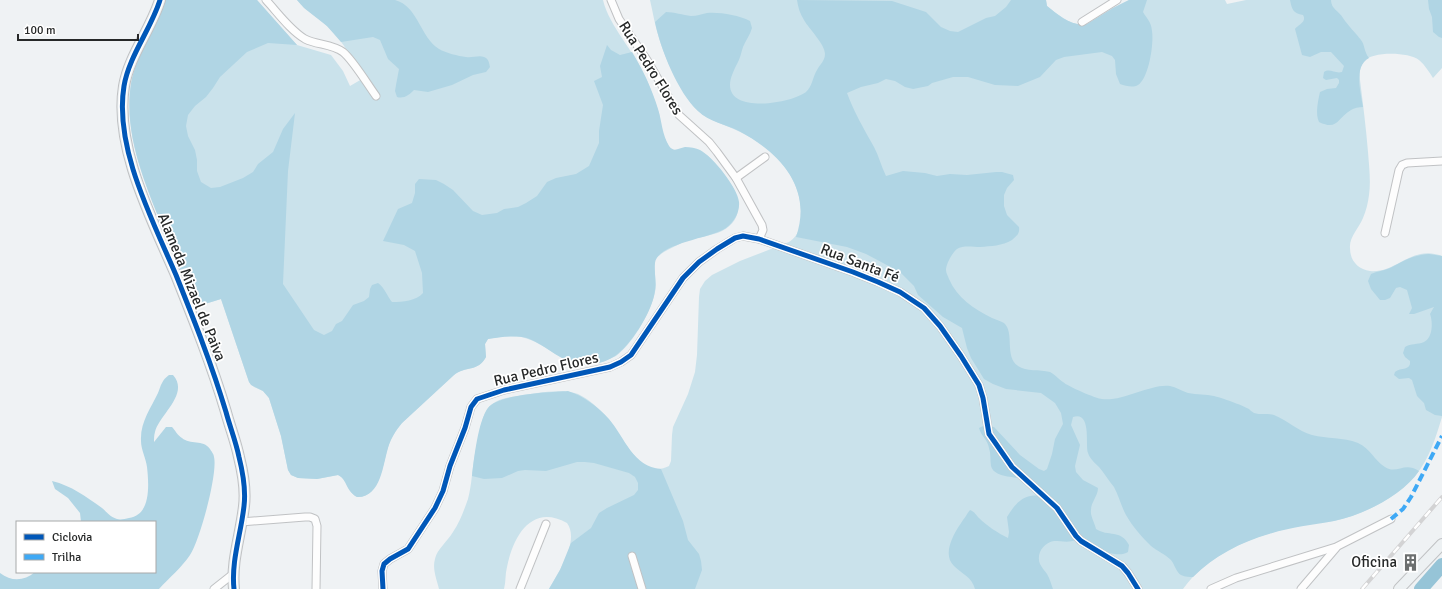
<svg xmlns="http://www.w3.org/2000/svg" width="1442" height="589" viewBox="0 0 1442 589" font-family="Signika,sans-serif">
  <rect width="100%" height="100%" fill="#eff2f4"/>
  <g fill="#cae2eb">
    <path d="M165,0H257L297,45L331,55L343,71L350,86L362,79C353,60 344,42 328,27C318,17 306,11 297,0H603C609,26 635,52 646,78C651,90 655,101 659,113C660,117 660,121 660,125C662,132 666,142 670,148C675,153 682,147 688,148C693,148 698,149 702,152C715,159 724,174 732,186C742,203 741,221 722,231C712,236 698,237 686,241C679,244 671,248 664,252C661,254 657,257 655,260C653,267 656,277 656,285C655,306 633,344 616,356C610,359 605,361 599,363C569,371 553,348 528,339C516,334 500,337 488,339L485,344L486,357C478,372 465,366 454,375L402,423C396,430 391,438 388,447C383,463 380,498 357,497C345,490 348,480 338,475L317,479L298,478L291,475L288,470L281,436L269,398L263,391L254,387L249,382L221,299L195,307C185,281 175,256 164,231C146,185 123,135 131,84C136,54 157,30 165,0Z"/>
    <path d="M650,0H1046L1047,6C1058,15 1072,27 1087,24L1113,8L1129,0H1225L1227,4L1246,0H1442V68L1433,78C1429,72 1425,65 1419,60C1408,52 1372,51 1363,62C1359,67 1360,74 1360,80C1363,104 1366,128 1368,152C1369,166 1371,181 1369,195C1368,203 1366,211 1363,218C1359,228 1349,237 1350,248C1350,261 1358,269 1370,271C1396,274 1412,244 1442,256V417C1436,437 1429,459 1416,475C1397,498 1362,515 1334,521C1324,522 1314,523 1304,525C1260,533 1211,551 1183,589H549C558,573 580,541 567,523C532,503 513,536 507,567C505,574 506,582 504,589H439C437,580 432,569 435,559C437,549 448,541 453,532C460,522 464,510 468,499C472,484 472,469 475,454C476,447 478,440 479,433C481,427 482,419 485,413C491,400 505,398 518,396C535,393 562,388 578,394C589,399 601,410 608,419C623,435 640,481 669,466L671,461L672,435L673,427L688,394L695,372L697,355L699,297L700,289L705,281L712,275L740,261L789,242C801,234 801,224 801,210C799,172 770,146 738,131C722,123 705,120 693,106C680,89 665,59 659,38C655,26 653,13 650,0Z"/>
  </g>
  <g fill="#b0d5e4">
    <path d="M165,0H257L297,45L268,43L247,52L220,77L213,88L206,97L195,106L188,115L186,126L188,136L195,150L197,160V171L201,182L211,188L220,187L243,178L253,172L258,164L273,152L283,129L295,113L288,171L283,284L314,330L324,335L332,331L336,324L342,321L353,305L364,301L369,297L370,289L372,285L378,283C385,288 387,296 392,302C403,302 416,301 423,293L422,273L415,251L404,245L383,241L398,209L412,203L415,193V184L419,179L436,180L444,184L453,190L473,211L482,215L497,213L504,209L518,207L526,203L537,196L547,182L556,178L576,174L589,166L599,143V131L603,105L594,81L602,77L600,66L607,45L611,50L620,55L632,52C643,70 652,89 658,109C662,122 662,134 669,146C674,153 679,148 685,147C690,147 696,148 700,150C712,156 738,188 739,202C740,212 734,222 726,228C713,238 657,243 655,263C654,274 657,284 654,296C650,314 631,345 615,356C609,360 601,363 593,364C567,370 550,346 527,338C515,335 500,337 488,339L485,344L486,357C478,372 465,366 454,375L402,423C396,430 391,438 388,448C383,464 381,498 357,497C345,490 348,480 338,475L317,479L298,478L291,475L288,470L281,436L269,398L263,391L251,385L249,382L221,299L195,307C185,281 175,256 164,231C146,185 123,135 131,84C136,54 157,29 165,0Z"/>
    <path d="M297,0H395C418,6 420,37 439,49C446,53 458,56 466,57C472,58 479,55 484,57C489,59 489,63 490,67L486,72L473,75L452,85L428,92L414,90C409,95 404,99 397,97L395,91L396,85L399,69L388,59L380,40L373,37L341,42L327,26L304,8Z"/>
    <path d="M797,0L892,1L926,12L941,27L950,31L958,32L986,18L995,16L1006,7L1011,0H1046L1047,6C1058,15 1072,27 1087,24L1113,8L1129,0H1147L1143,12C1147,19 1151,21 1152,31C1154,43 1149,78 1138,85C1133,88 1126,86 1120,84L1116,74L1115,60L1112,56L1102,52L1064,57L1056,60L1040,77L1018,86L995,85L968,77H953L932,83L928,86L913,89L905,87L895,81L886,79L878,83L861,87L847,93C854,112 864,129 874,147C879,156 881,166 886,176L903,171L925,173L937,176L950,174L967,175L996,172H1002L1013,175L1014,180L1007,188L1004,195V206L1007,215L1019,227C1020,233 1017,236 1012,240C1002,246 991,246 980,247C973,247 963,245 957,249C952,253 946,264 946,270C946,273 948,276 949,279C957,298 974,309 992,318C996,320 1001,321 1004,323C1015,333 1004,356 1018,366C1026,372 1040,369 1050,372C1056,375 1058,379 1063,382C1067,386 1097,399 1102,399C1122,402 1152,383 1170,386C1176,387 1182,391 1188,393C1197,395 1206,394 1214,396C1222,398 1242,405 1249,409C1250,410 1252,412 1254,413C1260,415 1267,413 1274,415C1287,420 1298,431 1312,435C1327,439 1343,437 1358,443C1370,448 1374,460 1385,467C1397,475 1404,461 1419,471C1402,496 1363,515 1334,521C1312,525 1291,527 1269,534C1241,542 1214,556 1193,577C1190,577 1185,577 1181,575C1176,572 1175,565 1171,560C1165,554 1157,551 1151,546C1142,537 1132,526 1126,515C1121,506 1119,496 1114,487C1109,481 1104,473 1099,467C1095,463 1090,459 1088,453C1085,445 1092,411 1073,417L1071,425L1080,445L1075,466L1076,472L1083,480L1098,488C1098,496 1091,502 1091,510C1090,516 1095,523 1096,529C1108,537 1121,529 1129,545L1128,552C1116,560 1088,545 1076,540C1068,543 1062,541 1054,541C1043,543 1036,554 1040,564C1042,568 1045,571 1047,574C1050,579 1051,584 1053,589H975C972,577 962,574 954,566C941,553 955,532 963,520C966,517 967,513 970,510C975,512 976,515 979,518C987,526 998,533 1008,538L1009,532L1007,517C1014,505 1024,493 1039,496L1027,479C1017,477 994,478 991,466C990,460 991,454 989,448C988,440 981,436 979,428L983,426L994,427L1020,455L1039,469L1044,471L1047,469L1052,454L1055,439L1063,424L1061,413L1055,403L1041,393L1006,389L993,384L984,379L971,358L967,348L962,328L943,317L918,295L914,286L900,272L866,254L847,247L796,237C813,188 780,153 739,131C725,124 709,122 698,111C678,93 660,48 655,22L666,12C674,12 683,15 691,16C697,16 701,14 707,13C720,12 738,15 750,21L752,28C750,35 746,40 743,47C741,53 740,59 737,64C734,70 730,78 730,85C730,114 792,103 806,92C812,87 813,76 817,70C820,64 825,61 825,54C825,44 809,29 804,20C800,14 798,7 797,0Z"/>
    <path d="M1290,0H1331C1331,9 1339,11 1343,18C1349,27 1355,32 1361,40C1365,45 1364,52 1369,58C1353,67 1361,92 1363,107C1359,107 1354,108 1351,110C1337,118 1338,131 1319,122C1315,114 1318,101 1320,92L1327,89L1336,88L1339,83V80L1337,78L1326,80L1323,78L1324,72C1330,68 1335,74 1342,72L1344,66L1331,52H1321L1310,57L1302,55L1295,29C1299,24 1307,22 1303,15C1293,13 1292,10 1290,0Z"/>
    <path d="M1428,0H1442V38L1439,37L1433,32L1432,17L1429,9Z"/>
    <path d="M1429,254L1442,256V416L1435,415L1426,410L1424,403L1417,396L1412,380L1409,378L1399,379L1394,375L1395,372C1401,367 1411,371 1410,361L1405,357L1403,353L1405,347C1411,343 1417,345 1424,342C1433,338 1433,322 1430,314L1434,307L1414,314H1409L1412,308L1407,290L1400,287L1396,288L1390,298L1385,300H1380L1371,289L1368,281L1371,274C1377,271 1384,271 1390,268C1404,261 1412,255 1429,254Z"/>
    <path d="M169,375H173C190,394 159,415 155,432C154,435 154,439 154,442L166,427H172C175,430 178,436 182,438C190,445 203,439 210,449C211,451 214,454 214,457C218,473 200,540 190,555C182,567 169,578 159,589H0V573C12,582 24,581 35,572H155V522H81L80,513L68,498L55,489L52,481C72,486 85,496 102,508C107,512 110,517 117,519C120,520 125,519 129,518C151,515 149,485 147,467C146,458 141,450 141,441C140,422 151,408 158,393C161,385 162,380 169,375Z"/>
    <path d="M568,391C584,396 598,407 609,419C625,438 633,467 661,469L683,521L688,540L699,554L701,561L702,570L695,589H549L560,570L571,543L591,528L599,513L607,508L634,495L638,490V483L635,477L629,473L594,463L585,462H577L546,471L525,470L518,471L502,478L484,479L472,476C474,459 478,421 488,408C498,394 551,392 568,391Z"/>
  </g>
  <g fill="none" stroke-linecap="round" stroke-linejoin="round">
    <path stroke="#96c4d7" stroke-width="14" d="M1421,589L1442,565"/>
    <defs>
      <g id="street">
        <path d="M266,0C278,13 290,30 305,39C317,45 332,44 343,52C353,60 368,85 376,96"/>
        <path d="M611,0L619,19L647,60L679,115L709,142L717,152L736,178L762,225L763,230L759,239"/>
        <path d="M1082,22L1117,0"/>
        <path d="M736,178L765,157"/>
        <path d="M1385,233L1399,170L1402,165L1407,163L1442,161"/>
        <path d="M241,522L305,517H310L315,519L317,526L316,589"/>
        <path d="M632,556L642,589"/>
        <path d="M214,589L233,574"/>
        <path d="M383,589L382,571L384,564L390,559L408,549L435,508L443,491L450,466L465,428L471,407L477,399L504,390L610,367L621,362L631,355L683,278L699,262L717,249L735,238L743,236L759,239L853,272L878,282L900,292L924,308L940,326L961,356L979,385L983,398L989,434L994,441L1012,467L1057,508L1076,536L1081,541L1122,566L1128,573L1138,589"/>
        <path d="M520,589L546,524"/>
        <path d="M1211,589L1236,578L1336,547L1391,519"/>
        <path d="M1301,589L1336,548"/>
      </g>
      <g id="secondary">
        <path d="M160,0C151,29 129,56 124,86C114,147 152,219 176,275C194,320 212,365 226,412C230,427 236,442 239,457C243,473 246,490 244,506C241,534 231,561 234,589"/>
        <path d="M1399,589L1442,544"/>
      </g>
    </defs>
    <use href="#street" stroke="#c0c2c4" stroke-width="9"/>
    <use href="#secondary" stroke="#c0c2c4" stroke-width="12"/>
    <use href="#street" stroke="#fdfdfd" stroke-width="7"/>
    <use href="#secondary" stroke="#edf1f3" stroke-width="10"/>
    <defs>
      <path id="rail" d="M1362,589L1442,497"/>
    </defs>
    <use href="#rail" stroke="#d3d3d4" stroke-width="4"/>
    <use href="#rail" stroke="#fff" stroke-width="2.5" stroke-dasharray="8" stroke-linecap="butt"/>
    <path stroke="#3fa9f5" stroke-width="4" stroke-dasharray="8 4" stroke-linecap="butt" d="M1391,519L1403,509L1411,497L1442,436"/>
    <defs>
      <g id="cycleway">
        <path d="M160,0C151,29 129,56 124,86C114,147 152,219 176,275C194,320 212,365 226,412C230,427 236,442 239,457C243,473 246,490 244,506C241,534 231,561 234,589"/>
        <path d="M383,589L382,571L384,564L390,559L408,549L435,508L443,491L450,466L465,428L471,407L477,399L504,390L610,367L621,362L631,355L683,278L699,262L717,249L735,238L743,236L759,239L853,272L878,282L900,292L924,308L940,326L961,356L979,385L983,398L989,434L994,441L1012,467L1057,508L1076,536L1081,541L1122,566L1128,573L1138,589"/>
      </g>
    </defs>
    <use href="#cycleway" stroke="#fff" stroke-width="8"/>
    <use href="#cycleway" stroke="#0057b8" stroke-width="5"/>
  </g>
  <defs>
    <symbol id="building-bare" viewBox="-9 -9 18 18"><path d="M-4-6H4V6H1V3H-1V6H-4ZM-2.5-4.3h1.7v1.8h-1.7ZM.8-4.3h1.7v1.8H.8ZM-2.5-1h1.7V.8h-1.7ZM.8-1h1.7V.8H.8Z" fill="#6c6f6f" stroke="#fff" stroke-width="2.5" paint-order="stroke"/></symbol>
  </defs>
  <g fill-rule="evenodd">
    <use href="#building-bare" x="1398" y="550" width="25" height="25"/>
  </g>
  <g text-anchor="middle" dominant-baseline="central" stroke-width="3.5" stroke-linejoin="round" paint-order="stroke">
    <g font-size="15" fill="#262828" stroke="#fff">
      <text transform="translate(651 68) rotate(58)">Rua Pedro Flores</text>
      <text transform="translate(860 263) rotate(21)">Rua Santa Fé</text>
      <text transform="translate(192 287) rotate(68)">Alameda Mizael de Paiva</text>
      <text transform="translate(546 369) rotate(-13)">Rua Pedro Flores</text>
    </g>
    <g font-size="15" fill="#262828" stroke="#fff" text-anchor="end">
      <text x="1397" y="562">Oficina</text>
    </g>
  </g>
  <rect x="16" y="521" width="140" height="52" fill="#ffffff" stroke="#a8a9a9"/>
  <rect x="24" y="534" width="20" height="6" fill="#0057b8" stroke="#a8a9a9"/>
  <text x="52" y="541" font-size="12" fill="#262828">Ciclovia</text>
  <rect x="24" y="554" width="20" height="6" fill="#3fa9f5" stroke="#a8a9a9"/>
  <text x="52" y="561" font-size="12" fill="#262828">Trilha</text>
  <path d="M18 34v6h120v-6" fill="none" stroke="#262828" stroke-width="2"/>
  <text x="24" y="34" font-size="12" fill="#262828" stroke="#ffffff" stroke-width="3" paint-order="stroke">100 m</text>
</svg>
